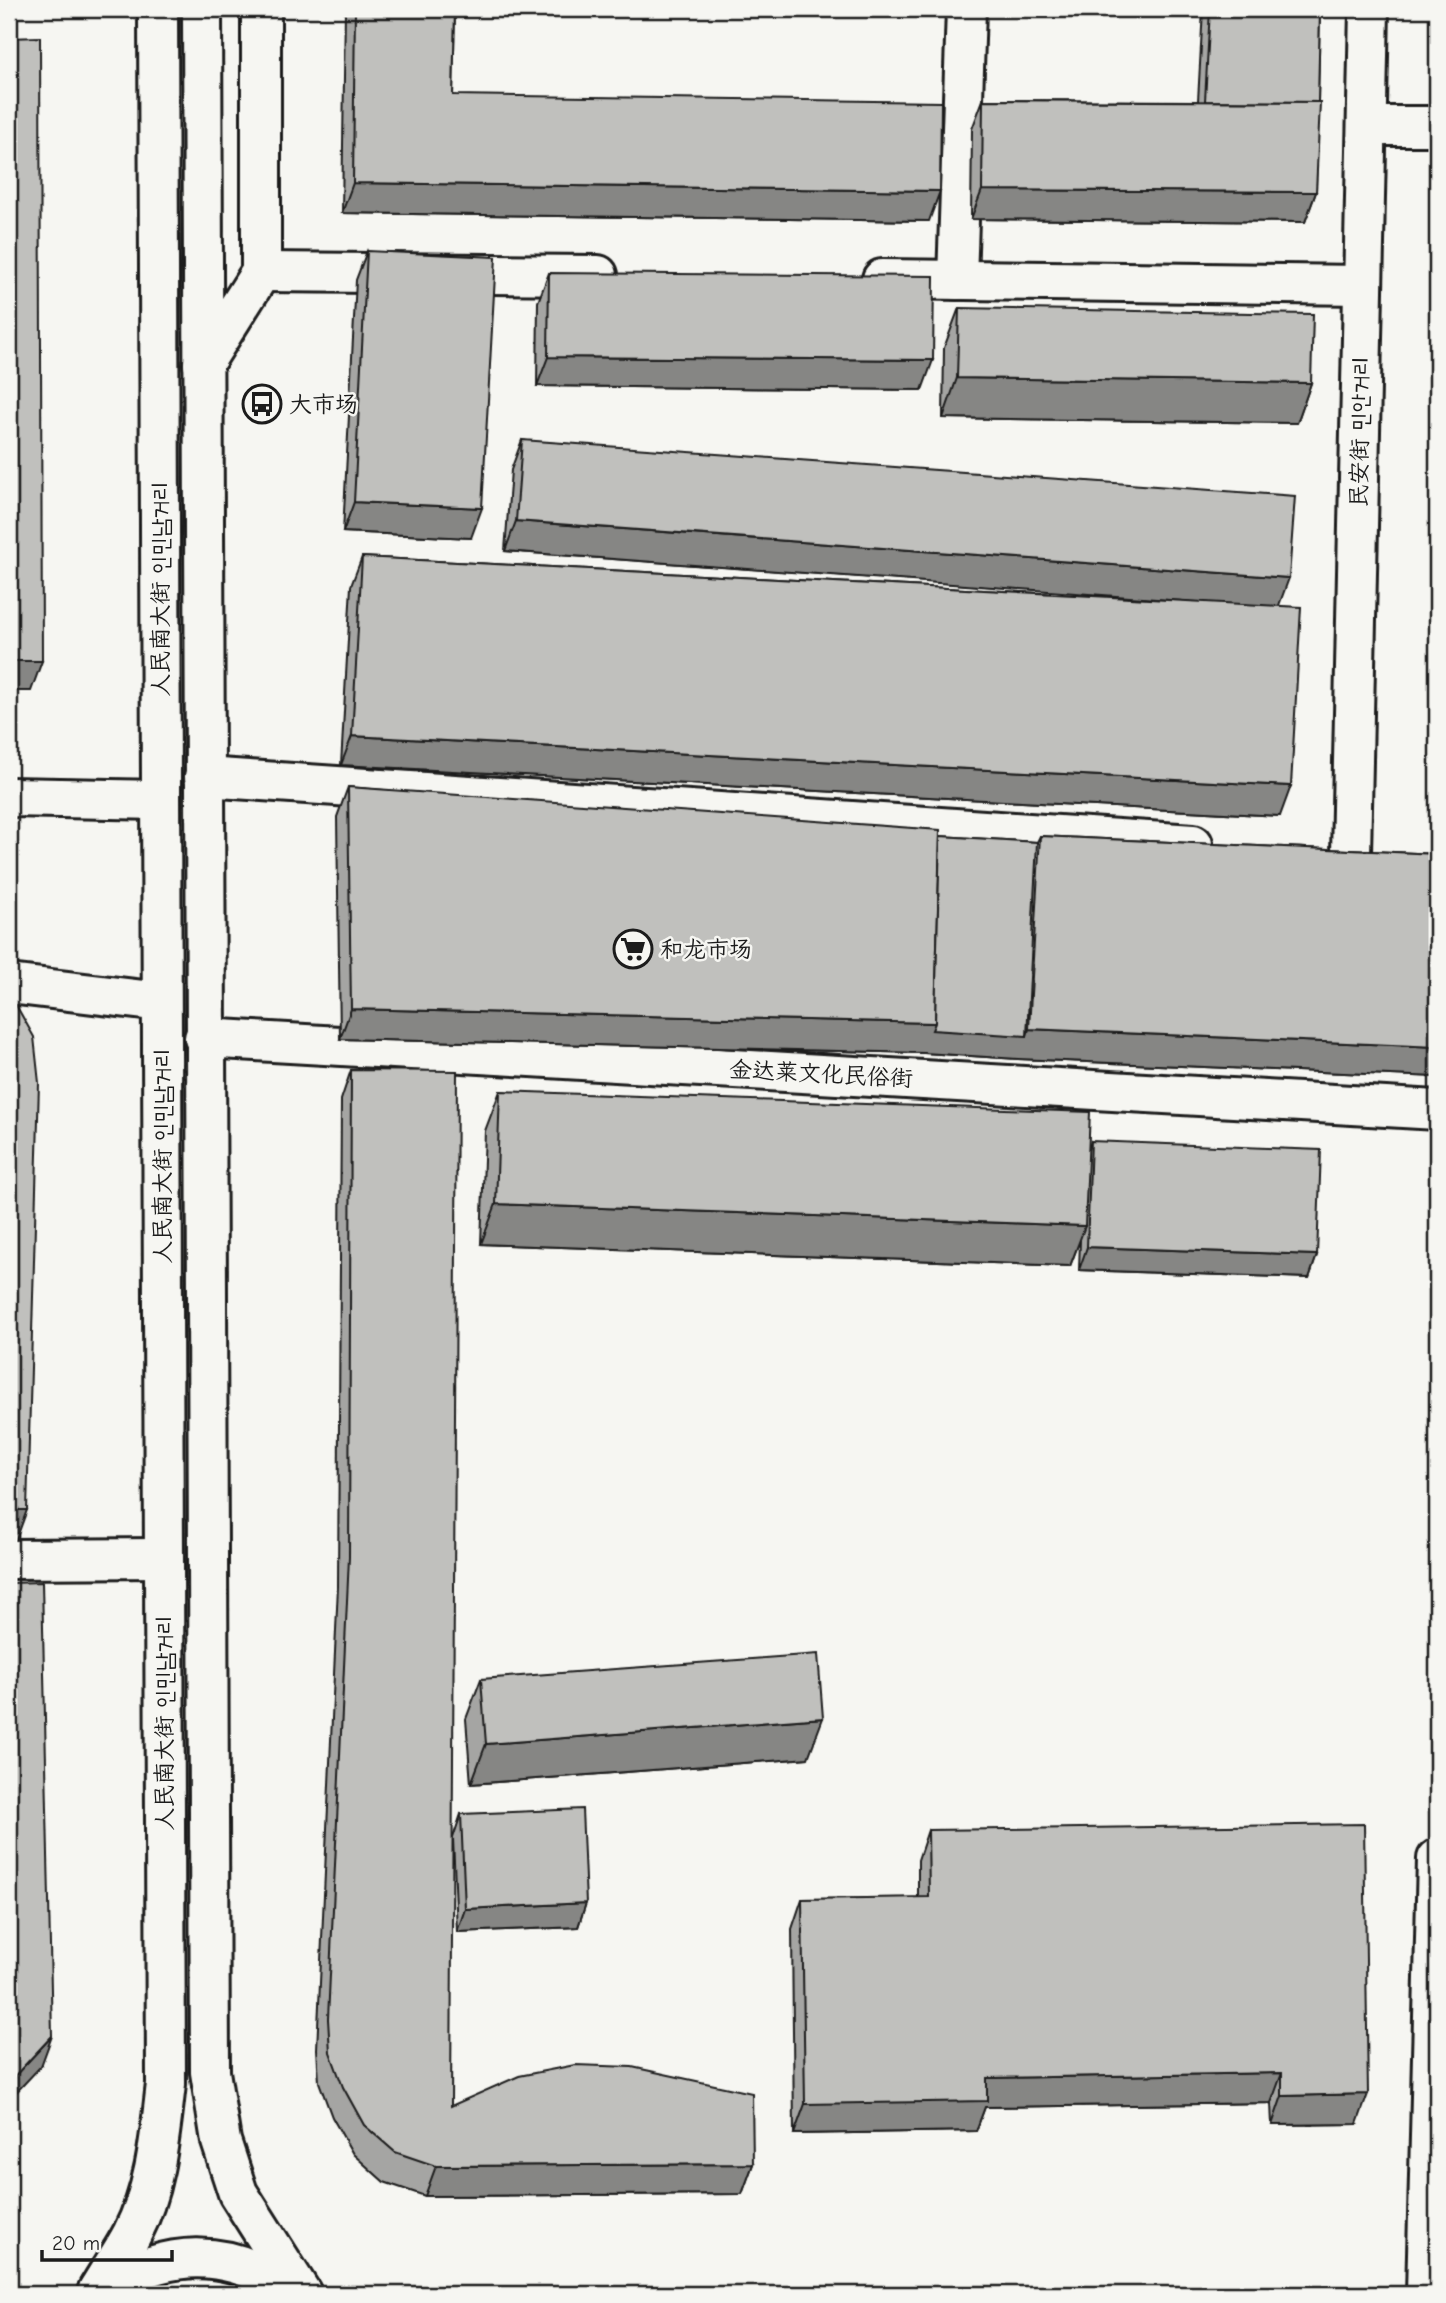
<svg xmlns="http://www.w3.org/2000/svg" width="1446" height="2303" viewBox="0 0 1446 2303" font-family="'Comic Neue','LXGW WenKai TC','Poor Story',sans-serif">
  <rect width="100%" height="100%" fill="#f6f6f2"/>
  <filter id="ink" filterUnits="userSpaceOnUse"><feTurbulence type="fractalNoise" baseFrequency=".0143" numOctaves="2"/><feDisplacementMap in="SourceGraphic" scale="14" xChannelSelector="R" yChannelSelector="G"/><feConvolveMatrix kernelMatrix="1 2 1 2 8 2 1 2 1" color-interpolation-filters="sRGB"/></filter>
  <g filter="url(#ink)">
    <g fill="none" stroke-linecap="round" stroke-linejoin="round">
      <defs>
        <g id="minor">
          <path d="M1367,126H1437"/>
          <path d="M261,272L598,275"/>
          <path d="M882,279L1363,285"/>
          <path d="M957,280L966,9"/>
          <path d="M203,364L261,272V9"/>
          <path d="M204,777L1193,844"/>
          <path d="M9,797L161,800"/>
          <path d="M1351,855L1369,9"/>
          <path d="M9,984L161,1002"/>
          <path d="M204,1038L1437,1110"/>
          <path d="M9,1559L163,1558"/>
          <path d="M1426,2294L1437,1859"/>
        </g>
        <g id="major">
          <path d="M202,9L210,2072L221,2141L238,2193L302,2294"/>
          <path d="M98,2290C109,2271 122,2253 132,2234C156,2188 160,2134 166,2084L158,9"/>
          <path d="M98,2290C166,2250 228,2244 294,2294"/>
        </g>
      </defs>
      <use href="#minor" stroke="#1c1c1c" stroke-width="44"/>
      <use href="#major" stroke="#1c1c1c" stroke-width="44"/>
      <use href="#minor" stroke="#f6f6f2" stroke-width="38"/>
      <use href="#major" stroke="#f6f6f2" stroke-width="38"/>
    </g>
    <g fill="#a5a5a3" stroke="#1c1c1c" stroke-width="2">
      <path d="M345,9H455L453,95L929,221L342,213Z"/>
      <path d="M1203,9H1320L1316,192L1305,222L971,219L972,129L983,100L1198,101Z"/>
      <path d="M1437,9V100H1433L1431,24Z"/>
      <path d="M367,251L471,538L343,532L356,280Z"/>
      <path d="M549,273L922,390L537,386L538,302Z"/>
      <path d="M959,308L1311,383L1297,423L943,418L944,348Z"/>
      <path d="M522,440L1279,606L1280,816L341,765L351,586L362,557L1192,601L505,551L511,470Z"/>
      <path d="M348,787L940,836L1037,842L1040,836L1437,854V1077L1018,1059L924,1053L340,1039L337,817Z"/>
      <path d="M351,1070L451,2106L753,2164L742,2194L425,2196L384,2182L353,2154L332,2117L319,2082L317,2049L338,1586L341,1100Z"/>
      <path d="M500,1091L1088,1150L1091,1141L1317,1255L1309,1278L1079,1270L1080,1240L1070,1266L481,1244L485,1131Z"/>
      <path d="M481,1679L808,1758L471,1784L466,1719Z"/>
      <path d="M461,1814L586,1903L578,1927L457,1932L453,1838Z"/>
      <path d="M928,1830L1357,2124L1272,2125L1271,2103L985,2107L976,2131L794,2134L792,1929L802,1899L918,1898V1860Z"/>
    </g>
    <g fill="#868684" stroke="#1c1c1c" stroke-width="2">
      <path d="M1437,89V100H1433Z"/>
      <path d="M353,183L940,191L929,221L342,213Z"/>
      <path d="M982,190L1316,192L1305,222L971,219Z"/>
      <path d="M548,357L933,360L922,390L537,386Z"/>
      <path d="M957,378L1311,383L1297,423L943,418Z"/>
      <path d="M354,502L482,508L471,538L343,532Z"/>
      <path d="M516,521L1289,578L1278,608L505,551Z"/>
      <path d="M9,661H42L31,691H9Z"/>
      <path d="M352,736L1291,786L1280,816L341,765Z"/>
      <path d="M351,1009L935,1023L1027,1036L1029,1029L1437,1047V1077L1018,1059L924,1053L340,1039Z"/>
      <path d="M496,1204L1085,1226L1070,1266L481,1244Z"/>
      <path d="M1087,1247L1317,1255L1309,1278L1079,1270Z"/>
      <path d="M9,1510H27L16,1540H9Z"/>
      <path d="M823,1718L808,1758L471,1784L486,1744Z"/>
      <path d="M586,1903L578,1927L457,1932L465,1909Z"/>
      <path d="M52,2036L41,2066L9,2100V2082Z"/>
      <path d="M1282,2073L1271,2103L985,2107L976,2131L794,2134L805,2104L987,2078Z"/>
      <path d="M1368,2094L1357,2124L1272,2125L1282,2096Z"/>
      <path d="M753,2164L742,2194L425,2196L436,2166Z"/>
    </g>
    <g fill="#c0c0bd" stroke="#1c1c1c" stroke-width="2">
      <path d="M355,9H455L453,95L941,102L940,191L353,183Z"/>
      <path d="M1210,9H1320L1318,102L1205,101Z"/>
      <path d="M40,37L42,661H9V38Z"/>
      <path d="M983,100L1320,102L1316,192L982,190Z"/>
      <path d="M367,251L496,257L482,508L354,502Z"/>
      <path d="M549,273L934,276L933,360L548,357Z"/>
      <path d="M959,308L1313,314L1311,383L957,378Z"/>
      <path d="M522,440L1295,496L1289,578L516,521Z"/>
      <path d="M362,557L1301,607L1291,786L352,736Z"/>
      <path d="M348,787L940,830L935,1023L351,1009Z"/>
      <path d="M940,836L1037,842L1027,1036L932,1030L935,1023Z"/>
      <path d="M1040,836L1437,854V1047L1029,1029Z"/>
      <path d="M9,1000L17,1007L34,1037L39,1083L27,1510H9Z"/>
      <path d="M351,1070L457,1071L451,2106L519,2076L575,2065L632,2067L752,2093L753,2164L436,2166L395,2152L364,2125L343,2087L330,2052L328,2019L349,1557Z"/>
      <path d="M500,1091L1090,1112L1085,1226L496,1204Z"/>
      <path d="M1091,1141L1321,1150L1317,1255L1087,1247Z"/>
      <path d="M42,1582L52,2036L9,2082V1583Z"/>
      <path d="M818,1654L823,1718L486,1744L481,1679Z"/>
      <path d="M582,1809L586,1903L465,1909L461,1814Z"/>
      <path d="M1364,1824L1368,2094L1282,2096V2073L987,2078V2101L805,2104L802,1899L929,1897L928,1830Z"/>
    </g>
  </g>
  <defs>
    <symbol id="bus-ring" viewBox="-11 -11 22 22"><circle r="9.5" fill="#f6f6f2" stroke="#1c1c1c" stroke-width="1.5"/><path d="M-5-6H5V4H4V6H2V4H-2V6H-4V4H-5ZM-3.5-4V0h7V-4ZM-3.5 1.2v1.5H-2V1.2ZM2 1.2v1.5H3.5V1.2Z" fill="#1c1c1c"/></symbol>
    <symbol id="supermarket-ring" viewBox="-11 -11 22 22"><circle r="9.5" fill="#f6f6f2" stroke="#1c1c1c" stroke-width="1.5"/><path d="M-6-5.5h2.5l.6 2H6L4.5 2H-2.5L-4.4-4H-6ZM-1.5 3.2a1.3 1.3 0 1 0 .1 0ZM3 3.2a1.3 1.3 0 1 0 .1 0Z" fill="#1c1c1c"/></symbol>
  </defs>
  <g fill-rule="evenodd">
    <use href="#bus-ring" x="240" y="382" width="44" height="44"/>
    <use href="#supermarket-ring" x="611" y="927" width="44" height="44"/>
  </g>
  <g text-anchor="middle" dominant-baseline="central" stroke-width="5" stroke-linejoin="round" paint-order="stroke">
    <g font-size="23" fill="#1c1c1c" stroke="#f6f6f2" text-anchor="start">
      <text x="289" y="404">大市场</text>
      <text x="660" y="949">和龙市场</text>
    </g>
    <g font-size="23" fill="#1c1c1c" stroke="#f6f6f2">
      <text transform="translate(1360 432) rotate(-89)">民安街 민안거리</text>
      <text transform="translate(160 589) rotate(-90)">人民南大街 인민남거리</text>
      <text transform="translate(821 1074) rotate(3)">金达莱文化民俗街</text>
      <text transform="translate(162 1156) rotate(-90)">人民南大街 인민남거리</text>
      <text transform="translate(164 1723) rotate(-90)">人民南大街 인민남거리</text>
    </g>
  </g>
  <rect width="1446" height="2303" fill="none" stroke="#f6f6f2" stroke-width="35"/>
  <rect x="18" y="18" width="1411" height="2268" fill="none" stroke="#1c1c1c" stroke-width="2.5" filter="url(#ink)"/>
  <path d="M42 2250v10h130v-10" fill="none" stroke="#1c1c1c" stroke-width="3.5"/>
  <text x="52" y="2250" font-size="21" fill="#1c1c1c" stroke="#f6f6f2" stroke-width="5" paint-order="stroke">20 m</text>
</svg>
